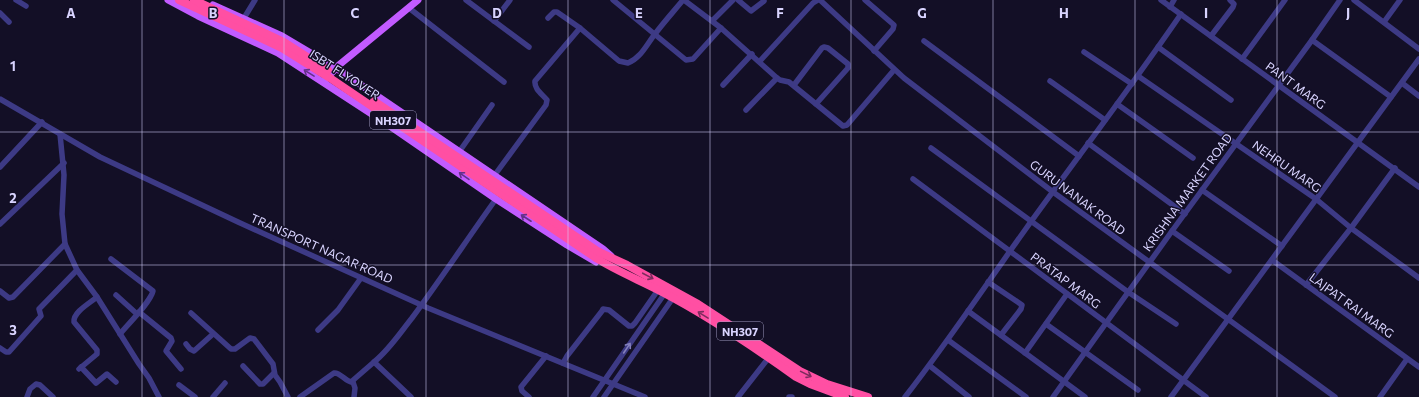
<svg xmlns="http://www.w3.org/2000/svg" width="1419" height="397" viewBox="0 0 1419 397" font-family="Commissioner,sans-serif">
  <rect width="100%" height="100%" fill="#130f26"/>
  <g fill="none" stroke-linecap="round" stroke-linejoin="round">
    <g stroke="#3d3a85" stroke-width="5.5">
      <path d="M16,0L26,6"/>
      <path d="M466,0L529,47"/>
      <path d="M613,0L686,60L693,59L721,28L777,78L780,80L789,82L843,126L847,125L894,70"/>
      <path d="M684,0L721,28"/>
      <path d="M738,0L751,11L764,1"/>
      <path d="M820,0L904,78L1053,192L1335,397"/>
      <path d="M865,0L894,25L893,29L874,51"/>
      <path d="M1161,0L1419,187"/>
      <path d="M1354,0L1419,49"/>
      <path d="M1170,7L1174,0"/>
      <path d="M409,8L504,82"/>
      <path d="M0,13L9,22"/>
      <path d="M244,18L255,0"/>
      <path d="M713,20L733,0"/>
      <path d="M494,21L510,0"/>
      <path d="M1384,22L1400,0"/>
      <path d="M580,28L619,61L628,63C641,58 647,44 655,34C664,22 674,11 683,0"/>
      <path d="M1211,36L1233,7L1234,4L1230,0"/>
      <path d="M1312,40L1391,97"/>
      <path d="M924,41L1079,156"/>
      <path d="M1158,47L1231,100"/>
      <path d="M1084,52L1132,84"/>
      <path d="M1242,59L1285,0"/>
      <path d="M760,61L813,3L818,0"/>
      <path d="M1138,76L1316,199L1351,228L1419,278"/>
      <path d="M1050,81L1105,120"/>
      <path d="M1402,83L1419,96"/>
      <path d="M723,85L752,54"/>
      <path d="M794,85L822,48L824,47L828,48L848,64V68L816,104"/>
      <path d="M0,99L100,157L238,222L428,308L645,397"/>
      <path d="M1117,104L1193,158"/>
      <path d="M746,110L777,78"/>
      <path d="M60,134L64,175L62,214L65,244L77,270L97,297L139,364L149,378L159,397"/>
      <path d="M1088,143L1185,214"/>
      <path d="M931,148L1128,292L1176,324"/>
      <path d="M459,152L492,105"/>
      <path d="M0,167L42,122"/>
      <path d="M494,176L546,105L547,100C542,94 534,89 535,81L580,28L557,12H554L548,18"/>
      <path d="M913,179L1206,397"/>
      <path d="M1202,190L1282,246"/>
      <path d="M0,224L64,163"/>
      <path d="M1172,231L1229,271"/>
      <path d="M111,259L153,291C150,303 128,324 120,334"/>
      <path d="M1272,260L1419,367"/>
      <path d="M988,282L1022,305L1021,309L1001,335"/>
      <path d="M1306,285L1351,228L1395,168"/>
      <path d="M0,291L9,298L13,297L65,244"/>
      <path d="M116,295L137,314"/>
      <path d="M968,311L1085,397"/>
      <path d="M139,312L171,338L172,341L166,351L181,369"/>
      <path d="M191,313L231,349H235L250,338L254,339L273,364L275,375L280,382L288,397"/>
      <path d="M1046,324L1138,390"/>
      <path d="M318,330L338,310L361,278"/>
      <path d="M948,340L1026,397"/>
      <path d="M186,344L190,349L194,351L213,334"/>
      <path d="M0,348L6,352H9L41,316L39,309L77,270"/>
      <path d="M1025,353L1067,294"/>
      <path d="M563,363L567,356L602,311L603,309L609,310L629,326H632L635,323L658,290"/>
      <path d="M243,366L260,384H263L274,373"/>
      <path d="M930,366L969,397"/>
      <path d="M81,367L96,383L107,374L116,382"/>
      <path d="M79,369L97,354V350L74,322C73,312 90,303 97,297"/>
      <path d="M353,382L355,388L354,397"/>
      <path d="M179,385L195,397"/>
      <path d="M27,397L30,389L36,384L40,385L53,397"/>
      <path d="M213,397L225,383"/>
      <path d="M300,397L334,373C340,372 345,381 351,382L374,362"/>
      <path d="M411,397L374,362C389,350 400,333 412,318C441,279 468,238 496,199"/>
      <path d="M529,397L522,391L521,387L546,356"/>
      <path d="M593,397L665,293"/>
      <path d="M604,397L673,298"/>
      <path d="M738,397L770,356"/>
      <path d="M789,397H792"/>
      <path d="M905,397C947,343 985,286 1025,230C1077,158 1131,87 1181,14"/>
      <path d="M1053,397L1172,231L1312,40L1340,0"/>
      <path d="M1171,397L1419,59"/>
      <path d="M1380,397L1407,359"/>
    </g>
    <g stroke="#c25bff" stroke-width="7">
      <path d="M168,0L198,16L278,53L387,124L496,199L567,245L596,262"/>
      <path d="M213,5L282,36L336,68L603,249L611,256"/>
      <path d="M324,81L339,65L418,0"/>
    </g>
    <g stroke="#ff4fa3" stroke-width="8">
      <path d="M599,252L627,265L698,304L800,371L827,384L868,397"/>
      <path d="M596,258C618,272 642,281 664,293C710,317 754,347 796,377L810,384L845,397"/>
    </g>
    <g stroke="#ff4fa3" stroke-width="8">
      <path d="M179,0L282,48L330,78L596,258"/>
      <path d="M194,0L284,42L328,70"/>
      <path d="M374,101L599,252"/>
    </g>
  </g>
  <defs><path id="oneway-shaft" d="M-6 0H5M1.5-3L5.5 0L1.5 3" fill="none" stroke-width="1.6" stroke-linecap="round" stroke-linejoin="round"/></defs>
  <g stroke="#623188">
    <use href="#oneway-shaft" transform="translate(309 73) rotate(-148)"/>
    <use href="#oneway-shaft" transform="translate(464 176) rotate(-145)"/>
    <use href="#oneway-shaft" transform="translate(526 218) rotate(-147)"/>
  </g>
  <g stroke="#7d2c5e">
    <use href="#oneway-shaft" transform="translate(648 276) rotate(28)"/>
    <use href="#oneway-shaft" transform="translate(703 315) rotate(-148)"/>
    <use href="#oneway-shaft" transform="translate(806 374) rotate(26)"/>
  </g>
  <use stroke="#837fbc" href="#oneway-shaft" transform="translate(627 348) rotate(-56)"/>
  <path fill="none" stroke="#d9d4ff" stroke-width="1" stroke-opacity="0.55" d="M142,0V397M284,0V397M426,0V397M568,0V397M710,0V397M851,0V397M993,0V397M1135,0V397M1277,0V397M0,132H1419M0,265H1419"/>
  <g text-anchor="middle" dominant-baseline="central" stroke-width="3" stroke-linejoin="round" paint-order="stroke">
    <g fill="#130f26" stroke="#9e99be" stroke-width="1">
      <rect x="370" y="111" width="46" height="18" rx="3"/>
      <rect x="717" y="322" width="46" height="18" rx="3"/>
    </g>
    <g font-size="11" font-weight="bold" fill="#d9d4ff">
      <text x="393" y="120">NH307</text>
      <text x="740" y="331">NH307</text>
    </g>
    <g font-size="12" fill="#d9d4ff" stroke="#130f26">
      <text transform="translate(345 74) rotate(33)">ISBT FLYOVER</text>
      <text transform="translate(1296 85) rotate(36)">PANT MARG</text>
      <text transform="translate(1287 166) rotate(35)">NEHRU MARG</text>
      <text transform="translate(1187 192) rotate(-54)">KRISHNA MARKET ROAD</text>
      <text transform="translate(1078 197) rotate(37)">GURU NANAK ROAD</text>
      <text transform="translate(322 248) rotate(24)">TRANSPORT NAGAR ROAD</text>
      <text transform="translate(1066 280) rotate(37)">PRATAP MARG</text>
      <text transform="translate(1352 305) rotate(36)">LAJPAT RAI MARG</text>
    </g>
  </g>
  <g font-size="13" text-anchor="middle" font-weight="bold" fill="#d9d4ff" stroke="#130f26" stroke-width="3" stroke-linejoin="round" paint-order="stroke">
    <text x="71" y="18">A</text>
    <text x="213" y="18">B</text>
    <text x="355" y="18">C</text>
    <text x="497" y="18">D</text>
    <text x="639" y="18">E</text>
    <text x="780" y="18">F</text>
    <text x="922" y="18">G</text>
    <text x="1064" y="18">H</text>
    <text x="1206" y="18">I</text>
    <text x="1348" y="18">J</text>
    <text x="13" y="71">1</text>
    <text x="13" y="203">2</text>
    <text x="13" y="335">3</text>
  </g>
</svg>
